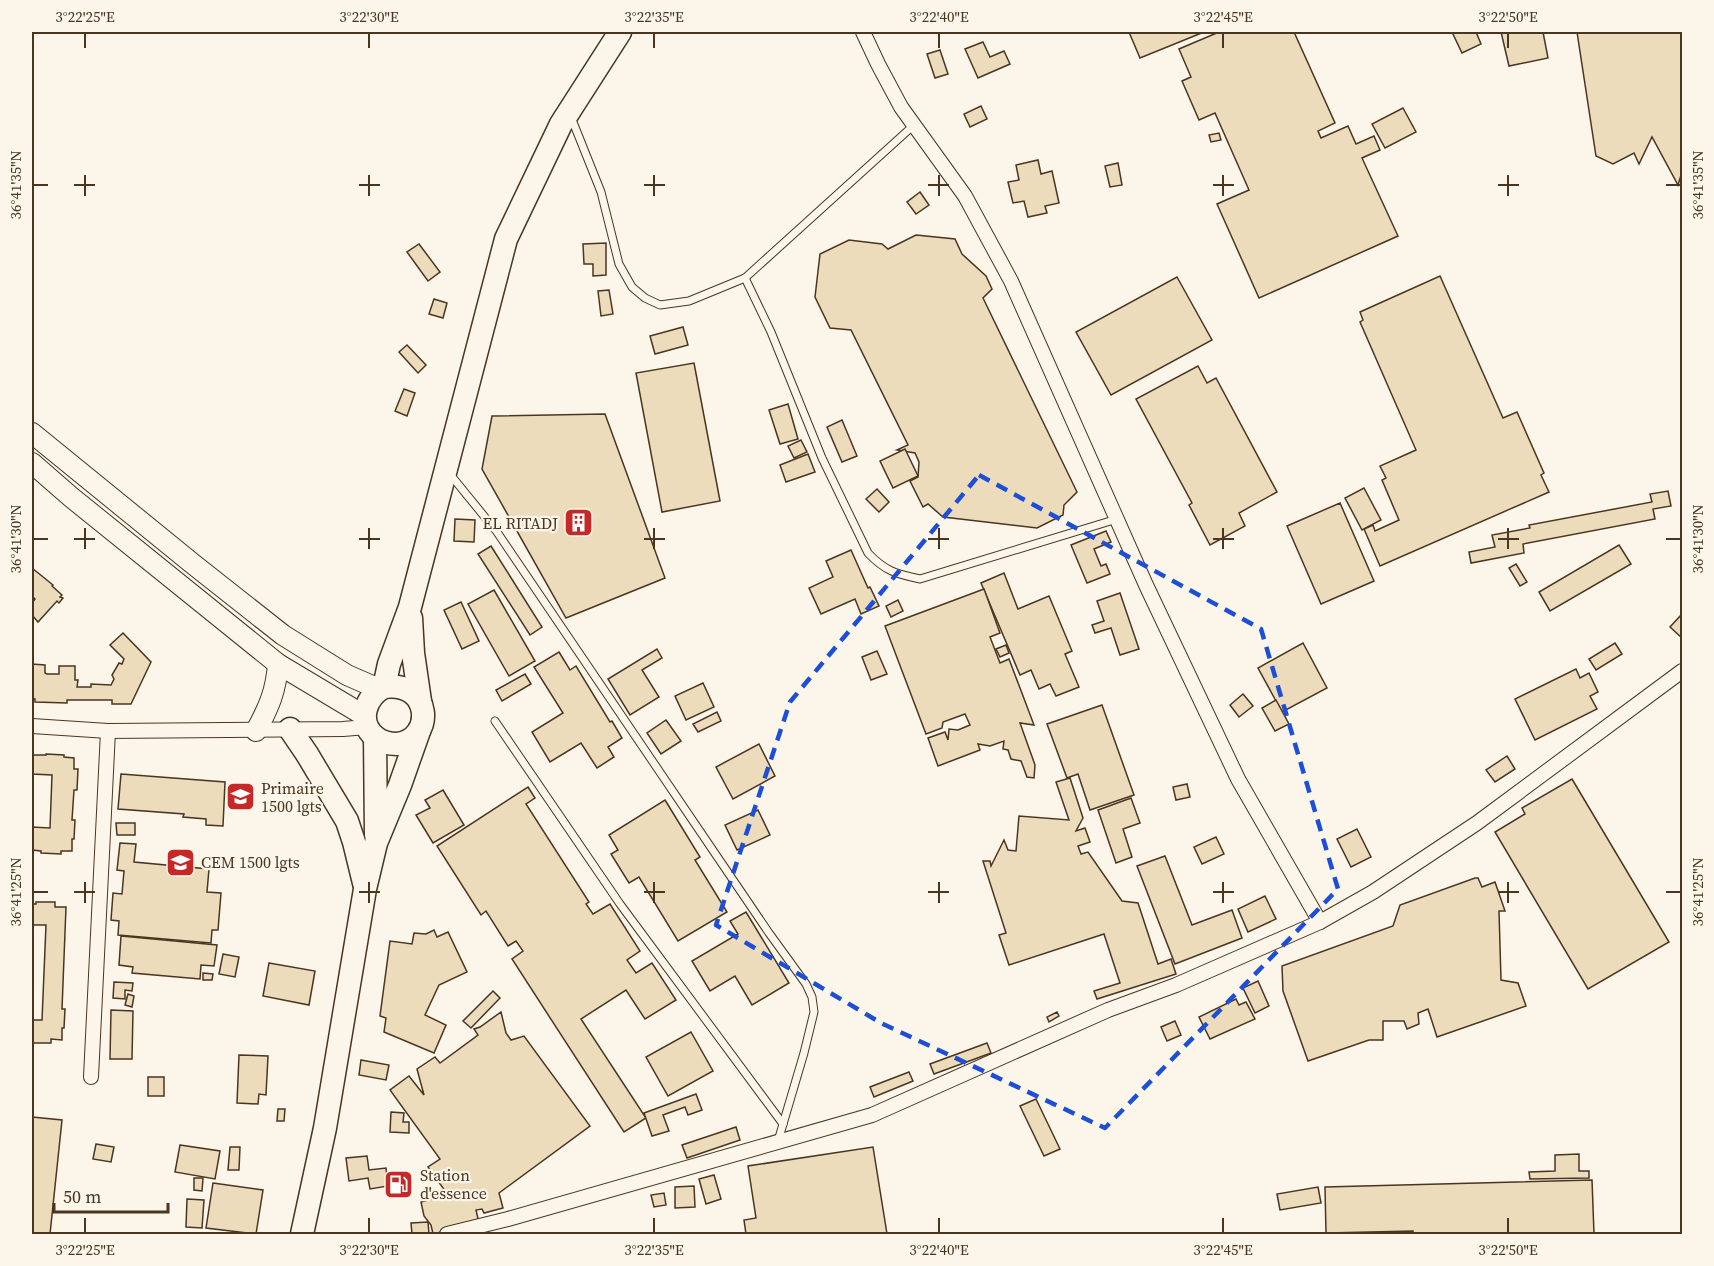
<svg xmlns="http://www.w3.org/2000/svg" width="1714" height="1266" viewBox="0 0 1714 1266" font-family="'Source Serif 4',serif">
  <rect width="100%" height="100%" fill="#fbf6e9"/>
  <g fill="#ecdcbc" stroke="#4a3520" stroke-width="1.5">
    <path d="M1129,32H1204L1140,58Z"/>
    <path d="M1219,32H1294L1335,123L1318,131L1321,138L1348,126L1356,144L1374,136L1380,150L1362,158L1398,236L1259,298L1217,204L1249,190L1215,113L1199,120L1182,81L1191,77L1179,49Z"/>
    <path d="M1452,32H1476L1481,44L1462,53Z"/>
    <path d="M1501,32H1543L1548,58L1509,66Z"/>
    <path d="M1577,32H1682V172L1678,185L1652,137L1639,164L1634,153L1613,164L1596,156Z"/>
    <path d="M983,42L990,57L1004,51L1010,64L978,78L965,49Z"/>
    <path d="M940,50L948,74L935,78L927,54Z"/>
    <path d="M981,106L987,119L970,127L964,114Z"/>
    <path d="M1403,108L1416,132L1385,148L1372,124Z"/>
    <path d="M1219,133L1221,140L1211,142L1209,135Z"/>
    <path d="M1038,160L1041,174L1052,171L1059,203L1045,206L1047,213L1028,217L1024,201L1013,203L1008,182L1019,180L1016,165Z"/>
    <path d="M1118,163L1122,185L1110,187L1105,166Z"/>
    <path d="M920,192L929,205L916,214L907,202Z"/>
    <path d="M916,235L955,239L962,254L986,276L992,289L983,298L1077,492L1064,505L1063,515L1037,528L943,517L928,504L923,507L910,481L918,477L919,462L915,453L897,450L908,445L851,330L830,328L815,297L820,254L849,240L882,244L888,249Z"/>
    <path d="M606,243V275L593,276V264H584L583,244Z"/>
    <path d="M419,244L440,272L428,281L407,252Z"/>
    <path d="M1440,276L1503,418L1517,412L1544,473L1541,475L1549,492L1380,566L1364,529L1373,525L1375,531L1399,520L1382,480L1386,478L1380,466L1416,450L1360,322L1363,320L1360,312Z"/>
    <path d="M1177,277L1212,340L1111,395L1076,332Z"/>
    <path d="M609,290L613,314L601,316L598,291Z"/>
    <path d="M434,299L447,303L443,318L429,314Z"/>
    <path d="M683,327L688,345L655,354L650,336Z"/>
    <path d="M407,345L426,365L418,373L399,352Z"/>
    <path d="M694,363L720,501L662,512L636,373Z"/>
    <path d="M1198,366L1207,383L1216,378L1277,492L1239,513L1245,526L1210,545L1189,505L1192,503L1136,399Z"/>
    <path d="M404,389L415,393L407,416L395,411Z"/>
    <path d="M788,404L798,439L780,444L769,410Z"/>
    <path d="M605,414L665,578L566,618L482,469L492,416Z"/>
    <path d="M842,420L857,456L842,462L827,427Z"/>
    <path d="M801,440L807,452L794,458L788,446Z"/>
    <path d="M905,449L918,476L893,488L880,461Z"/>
    <path d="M808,454L815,472L786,482L780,465Z"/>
    <path d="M1364,488L1381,520L1362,530L1345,498Z"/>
    <path d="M877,489L889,502L879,512L866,499Z"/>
    <path d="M1668,491L1671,506L1653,509L1655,519L1523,544L1524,553L1471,563L1469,552L1495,547L1492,535L1530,528L1529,525L1652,502L1650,494Z"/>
    <path d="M1340,503L1374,581L1321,604L1287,526Z"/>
    <path d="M455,519L475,520L474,542L454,541Z"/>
    <path d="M1106,531L1111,542L1094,549L1101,566L1106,564L1110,574L1087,583L1071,545Z"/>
    <path d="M1619,545L1631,564L1550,611L1539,592Z"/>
    <path d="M491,546L542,627L530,635L478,554Z"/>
    <path d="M851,550L868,588L870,587L879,606L861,614L855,599L821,614L809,588L833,577L826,561Z"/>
    <path d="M1516,564L1527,582L1520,586L1509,568Z"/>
    <path d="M32,568L53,585L52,586L62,595L60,597L63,598L59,603L57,601L38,622L32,615V603L35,599L32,596Z"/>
    <path d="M1004,573L1018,609L1049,596L1072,651L1065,654L1079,687L1056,696L1050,684L1039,689L1031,670L1020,675L981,583Z"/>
    <path d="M984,589L1000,633L990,637L1000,663L1009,659L1034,725L1020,723L1035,765L1034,778L1027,777L1021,761L1011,759L1008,750L1003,749L1004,741L990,746L978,744L980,750L938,766L928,738L945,732L948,740L949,729L958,730L970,725L965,714L943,722L942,728L926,734L885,626Z"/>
    <path d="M494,590L535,661L509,676L468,604Z"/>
    <path d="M1120,593L1139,649L1120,655L1111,628L1095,633L1092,625L1104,621L1097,601Z"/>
    <path d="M898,600L903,611L891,617L886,606Z"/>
    <path d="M461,602L479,641L462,649L444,610Z"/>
    <path d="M1682,614V638L1670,627Z"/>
    <path d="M123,633L151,662L131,704H112V700H67V703L35,702V699H32V664L45,665V673L47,674H59V666H75V680H78L77,687H91V684L111,685L114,679L112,675L119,663L122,664L124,659L110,645Z"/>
    <path d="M1303,643L1327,688L1282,712L1258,668Z"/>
    <path d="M1615,643L1622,654L1596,670L1589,659Z"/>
    <path d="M1006,645L1009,653L1000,657L996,649Z"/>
    <path d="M657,649L662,658L642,670L659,697L630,715L608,679Z"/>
    <path d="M877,651L887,674L871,680L862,657Z"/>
    <path d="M559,652L570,670L576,666L610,722L612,721L622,738L608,747L614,757L597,768L581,743L550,762L532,732L563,713L534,667Z"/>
    <path d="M1576,669L1580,678L1589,673L1598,692L1590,696L1597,709L1535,740L1515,699Z"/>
    <path d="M525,674L531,684L502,701L496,690Z"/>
    <path d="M703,683L714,707L686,720L675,696Z"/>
    <path d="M1243,694L1253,706L1239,717L1230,705Z"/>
    <path d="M1276,700L1289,724L1275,731L1262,708Z"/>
    <path d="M1102,705L1134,795L1090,810L1078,774L1067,778L1047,724Z"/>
    <path d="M717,712L721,721L698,732L693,724Z"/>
    <path d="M666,720L681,741L661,754L647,733Z"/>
    <path d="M759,744L775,776L733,799L716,767Z"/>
    <path d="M46,754L64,755V757L74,758V769H78L77,790H74L72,820H75L74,839H72V851H61V854L41,853V851L32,850V827L50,828L52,775L32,774V755H46Z"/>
    <path d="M1507,756L1515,769L1495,782L1486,770Z"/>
    <path d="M121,774L225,782L223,826L206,825V819L183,817L184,814L118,809Z"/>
    <path d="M1070,778L1083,818L1076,831L1085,828L1090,842L1078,846L1081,854L1088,852L1122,901L1138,903L1158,964L1171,959L1176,974L1097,999L1094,991L1120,983L1104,934L1009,965L999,935L1006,933L983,861H990L991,866L1004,840L1008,850L1016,851L1019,816L1069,820L1056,782Z"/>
    <path d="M1572,779L1669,942L1588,989L1495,832L1525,814L1522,808Z"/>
    <path d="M1187,784L1190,797L1176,800L1173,787Z"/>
    <path d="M528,787L535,798L526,804L589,902L586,904L593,914L610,904L640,951L627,960L636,973L652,963L676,1000L645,1019L626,990L581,1019L646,1118L624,1132L512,959L523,951L516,941L508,946L486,911L481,915L437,846Z"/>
    <path d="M443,790L464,825L433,843L416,815L430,808L425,800Z"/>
    <path d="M1131,798L1140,823L1123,829L1132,857L1116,863L1098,810Z"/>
    <path d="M665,800L700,857L695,860L727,912L678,941L639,877L629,883L611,854L618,850L609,835Z"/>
    <path d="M758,810L770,835L737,850L725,825Z"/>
    <path d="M116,823H135V835H117Z"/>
    <path d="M1357,829L1371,857L1351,867L1337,839Z"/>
    <path d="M1216,837L1224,854L1202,864L1194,847Z"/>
    <path d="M120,843L136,844L134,862L209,869L207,892L221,893L218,930H212L211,943L118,935L119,921L111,920L113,893L122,894L124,871L117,870Z"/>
    <path d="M1165,856L1192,925L1232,910L1242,938L1175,964L1137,866Z"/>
    <path d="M1475,878H1478L1482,887L1495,882L1505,911H1499L1501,980L1518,983L1526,1006L1437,1037L1428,1009L1418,1013L1419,1024L1407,1029L1404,1021H1383V1040H1369L1308,1061L1283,991L1282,966L1393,926L1400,905Z"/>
    <path d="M1265,896L1276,919L1248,932L1238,909Z"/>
    <path d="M36,902H55V907H66L62,1009H65L64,1028H62V1040L51,1039V1043H33V1040H32V1020H42L46,925H32V904H36Z"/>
    <path d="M746,912L789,983L752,1005L735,976L710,991L692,961L738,934L730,921Z"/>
    <path d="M434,930L437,937L448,932L467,972L439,985L425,1015L446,1025L434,1053L384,1032L386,1018L380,1016L390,941L412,944L414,933L426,934Z"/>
    <path d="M121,936L217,945L214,966L201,965L200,979L132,973L133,967L119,965Z"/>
    <path d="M223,954L239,957L235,977L219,974Z"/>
    <path d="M269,963L315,971L309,1005L263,996Z"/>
    <path d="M203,973L213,974L212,980H203Z"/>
    <path d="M1258,981L1269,1006L1255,1013L1243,988Z"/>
    <path d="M114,982L133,983L132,991L125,990V999L113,998Z"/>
    <path d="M493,991L500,998L471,1028L463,1021Z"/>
    <path d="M128,994L134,996L132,1007L125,1005Z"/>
    <path d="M1236,999L1239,1005L1246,1002L1255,1019L1210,1039L1199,1017Z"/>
    <path d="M111,1010L133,1011L132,1059H110Z"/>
    <path d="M501,1012L506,1033L511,1040L524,1036L590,1126L499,1193L503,1208L484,1213L482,1209L476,1210L479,1223L433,1234L431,1225L424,1216L421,1202L448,1195L428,1167L440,1159L390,1090L409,1076L424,1095L417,1069L435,1057L440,1063L478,1035L474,1029L480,1027Z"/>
    <path d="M1057,1012L1059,1016L1049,1022L1047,1017Z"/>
    <path d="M1175,1021L1181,1035L1167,1041L1161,1027Z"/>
    <path d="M691,1032L713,1071L668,1096L646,1057Z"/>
    <path d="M987,1043L991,1053L934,1074L930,1064Z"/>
    <path d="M239,1055L268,1056L266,1095L259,1094L258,1104L237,1103Z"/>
    <path d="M361,1060L389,1065L386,1080L359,1075Z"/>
    <path d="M909,1072L913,1081L874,1097L870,1087Z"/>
    <rect x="148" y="1077" width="16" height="19"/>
    <path d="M696,1094L702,1110L688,1115L685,1107L663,1115L669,1131L652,1136L644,1113Z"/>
    <path d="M1036,1099L1060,1149L1044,1156L1020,1106Z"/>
    <path d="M278,1109H285L284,1121H277Z"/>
    <path d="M391,1112L404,1113L403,1122H409V1133L390,1132Z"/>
    <path d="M32,1117L62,1120L50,1234H32Z"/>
    <path d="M736,1127L740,1140L687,1158L682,1145Z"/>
    <path d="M96,1144L114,1147L111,1162L93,1159Z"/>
    <path d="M180,1145L220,1151L215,1179L175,1172Z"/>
    <path d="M230,1147H240L239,1170H228Z"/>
    <path d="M873,1147L887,1234H746L744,1220L756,1218L748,1166Z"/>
    <path d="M1579,1154V1171H1589V1178L1530,1179L1529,1172L1555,1171V1155Z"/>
    <path d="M367,1156L369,1170L386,1168L388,1186L370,1189L368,1178L349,1181L346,1158Z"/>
    <path d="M714,1175L721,1199L706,1204L699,1179Z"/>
    <path d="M408,1177L410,1187L390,1190L388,1180Z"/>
    <path d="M194,1178H203L202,1191L194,1190Z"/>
    <path d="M1592,1180L1594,1234H1413V1231L1326,1233L1325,1187Z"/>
    <path d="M213,1183L263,1190L256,1234L206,1228Z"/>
    <path d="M694,1186L695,1207L675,1208V1187Z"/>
    <path d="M1318,1187L1321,1203L1280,1210L1277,1194Z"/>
    <path d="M664,1193L666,1205L654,1207L651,1195Z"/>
    <path d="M187,1199L204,1200L202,1228L186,1227Z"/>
    <path d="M428,1222L429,1234H412L411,1223Z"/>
  </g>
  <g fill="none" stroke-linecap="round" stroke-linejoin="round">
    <defs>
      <g id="lane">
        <path d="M571,117L601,192L619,264L632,287L645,298L660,305L689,301L745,278L914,125"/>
        <path d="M745,278L771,332L822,458L868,553C885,571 896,574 920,579L1117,519"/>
        <path d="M449,473L497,532L769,933L806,984L812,997L814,1012L804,1053L778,1141"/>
        <path d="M495,721L620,904L783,1124"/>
      </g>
      <g id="street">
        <path d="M863,32L878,64L901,107L965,196L1011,281L1146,585L1238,779L1320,922"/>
        <path d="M32,726L108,731L343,729L367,727"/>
        <path d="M91,1077L108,731"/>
        <path d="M447,1234L508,1219L872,1115L1108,1010L1176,985L1320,922L1373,892L1477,823L1682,671"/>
      </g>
      <g id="secondary">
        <path d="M32,433L193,564L283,635L347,675L379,689"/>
        <path d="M32,463L71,497L278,664L365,716"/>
        <path d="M256,731C269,707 276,691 278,664"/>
      </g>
      <g id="primary">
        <path d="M411,618L413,653L420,701"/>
        <path d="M384,687C432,680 435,740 397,744C389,744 381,742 375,737C357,722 365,697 384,687L389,664L410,607L506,239L561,124L620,32"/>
        <path d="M290,729L307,754L347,821L354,842L364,883"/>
        <path d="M375,737L376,835"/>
        <path d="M302,1234L325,1128L365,889L376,843L400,785L419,731"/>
      </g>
    </defs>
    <use href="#lane" stroke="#4a3520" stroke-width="9"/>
    <use href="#street" stroke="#4a3520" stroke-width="16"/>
    <use href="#secondary" stroke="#4a3520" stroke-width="22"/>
    <use href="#primary" stroke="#4a3520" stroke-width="25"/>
    <use href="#lane" stroke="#fbf6e9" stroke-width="7"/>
    <use href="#street" stroke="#fbf6e9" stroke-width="14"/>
    <use href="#secondary" stroke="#fbf6e9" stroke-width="20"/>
    <use href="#primary" stroke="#fbf6e9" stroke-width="22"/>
  </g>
  <path fill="none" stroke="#1d4ed8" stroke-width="4.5" stroke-dasharray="12 8" stroke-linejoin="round" d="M979,475L1261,629L1338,889L1105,1128L881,1023L716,925L790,702Z"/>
  <path fill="none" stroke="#4a3520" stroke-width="2" d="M85,33V48M369,33V48M654,33V48M939,33V48M1223,33V48M1508,33V48M85,175V196M369,175V196M654,175V196M939,175V196M1223,175V196M1508,175V196M33,185H48M74,185H95M359,185H380M644,185H665M928,185H949M1213,185H1234M1498,185H1519M1666,185H1681M85,528V549M369,528V549M654,528V549M939,528V549M1223,528V549M1508,528V549M33,539H48M74,539H95M359,539H380M644,539H665M928,539H949M1213,539H1234M1498,539H1519M1666,539H1681M85,882V903M369,882V903M654,882V903M939,882V903M1223,882V903M1508,882V903M33,892H48M74,892H95M359,892H380M644,892H665M928,892H949M1213,892H1234M1498,892H1519M1666,892H1681M85,1218V1233M369,1218V1233M654,1218V1233M939,1218V1233M1223,1218V1233M1508,1218V1233"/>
  <defs>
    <symbol id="building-square" viewBox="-11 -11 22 22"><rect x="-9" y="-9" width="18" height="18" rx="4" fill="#c62828" stroke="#fbf6e9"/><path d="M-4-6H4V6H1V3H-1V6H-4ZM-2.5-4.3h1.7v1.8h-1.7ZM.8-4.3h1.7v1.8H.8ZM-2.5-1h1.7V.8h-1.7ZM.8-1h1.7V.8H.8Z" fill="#fff"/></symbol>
    <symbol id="school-square" viewBox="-11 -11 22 22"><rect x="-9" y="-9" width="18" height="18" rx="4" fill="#c62828" stroke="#fbf6e9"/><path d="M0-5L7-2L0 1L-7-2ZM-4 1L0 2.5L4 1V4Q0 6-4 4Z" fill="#fff"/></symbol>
    <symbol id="fuel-square" viewBox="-11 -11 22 22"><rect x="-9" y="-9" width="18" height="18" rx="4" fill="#c62828" stroke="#fbf6e9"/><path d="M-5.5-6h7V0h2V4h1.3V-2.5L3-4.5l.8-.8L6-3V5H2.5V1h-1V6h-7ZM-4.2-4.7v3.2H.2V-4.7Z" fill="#fff"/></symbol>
  </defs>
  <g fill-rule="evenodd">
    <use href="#building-square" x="562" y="506" width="33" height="33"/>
    <use href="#school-square" x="224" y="780" width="33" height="33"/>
    <use href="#school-square" x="164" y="846" width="33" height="33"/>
    <use href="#fuel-square" x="382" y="1168" width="33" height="33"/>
  </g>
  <g text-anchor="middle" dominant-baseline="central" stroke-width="4.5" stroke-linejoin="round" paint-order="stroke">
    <g font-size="16" fill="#4a3520" stroke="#fbf6e9" text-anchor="start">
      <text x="558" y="523" text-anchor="end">EL RITADJ</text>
      <text x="261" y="788">Primaire<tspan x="261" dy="18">1500 lgts</tspan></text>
      <text x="201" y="862">CEM 1500 lgts</text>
      <text x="420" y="1175">Station<tspan x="420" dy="18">d'essence</tspan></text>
    </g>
  </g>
  <rect width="1714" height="1266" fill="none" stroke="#fbf6e9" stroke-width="66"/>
  <path d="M54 1203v9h114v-9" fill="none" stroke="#4a3520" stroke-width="3"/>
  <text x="63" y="1203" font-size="18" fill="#4a3520" stroke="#fbf6e9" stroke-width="4.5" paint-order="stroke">50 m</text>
  <rect x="33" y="33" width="1648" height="1200" fill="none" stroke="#4a3520" stroke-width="2"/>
  <g font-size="15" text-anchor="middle" fill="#4a3520">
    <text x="85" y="22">3°22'25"E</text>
    <text x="369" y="22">3°22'30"E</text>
    <text x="654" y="22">3°22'35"E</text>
    <text x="939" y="22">3°22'40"E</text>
    <text x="1223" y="22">3°22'45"E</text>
    <text x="1508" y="22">3°22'50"E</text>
    <text transform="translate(16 185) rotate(-90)" y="5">36°41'35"N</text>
    <text transform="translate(1698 185) rotate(-90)" y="5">36°41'35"N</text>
    <text transform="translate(16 539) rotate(-90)" y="5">36°41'30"N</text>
    <text transform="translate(1698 539) rotate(-90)" y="5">36°41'30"N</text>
    <text transform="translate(16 892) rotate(-90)" y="5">36°41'25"N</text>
    <text transform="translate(1698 892) rotate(-90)" y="5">36°41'25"N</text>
    <text x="85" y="1255">3°22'25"E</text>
    <text x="369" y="1255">3°22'30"E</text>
    <text x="654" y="1255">3°22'35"E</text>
    <text x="939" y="1255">3°22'40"E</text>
    <text x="1223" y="1255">3°22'45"E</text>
    <text x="1508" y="1255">3°22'50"E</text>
  </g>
</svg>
